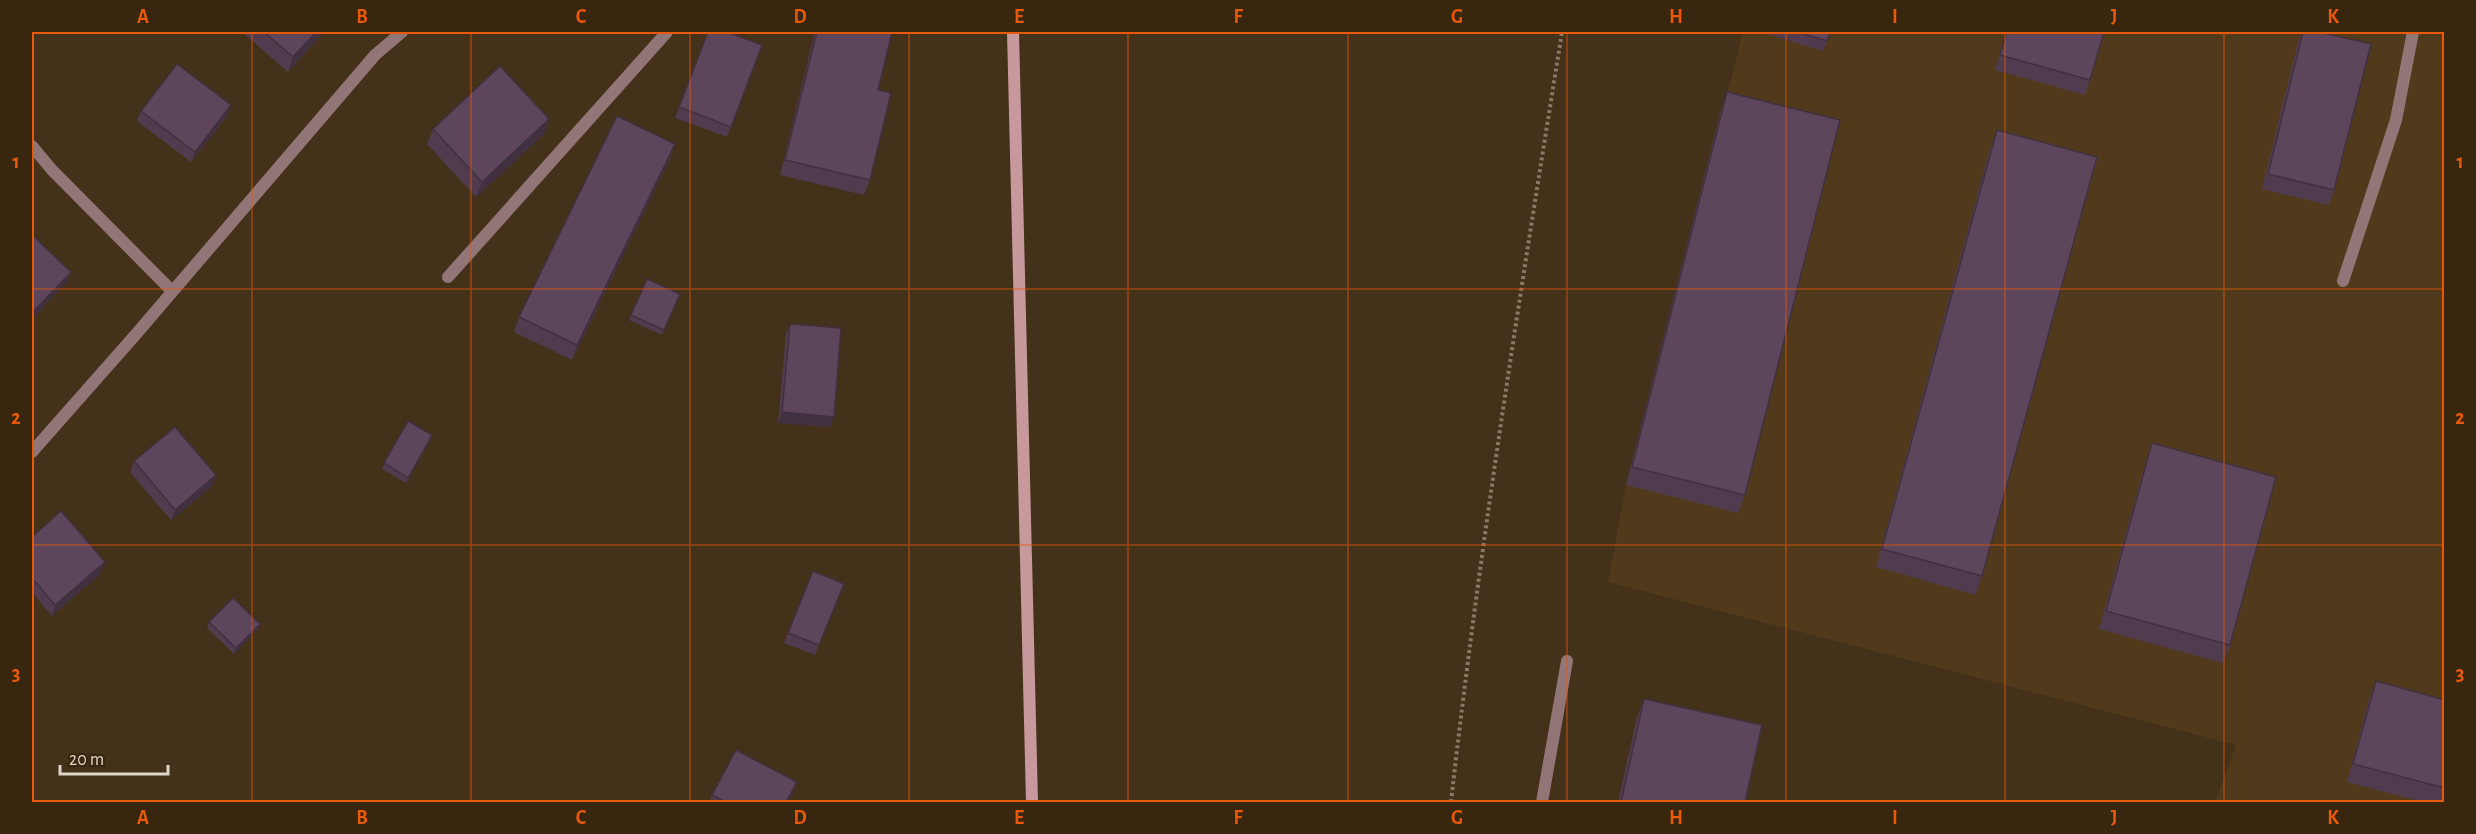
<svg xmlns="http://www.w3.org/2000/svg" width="2476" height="834" viewBox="0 0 2476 834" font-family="'Alegreya Sans',sans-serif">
  <rect width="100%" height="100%" fill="#433119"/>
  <path fill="#513a1c" d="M1743,32H2444V802H2215L2236,745L1608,582L1626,485Z"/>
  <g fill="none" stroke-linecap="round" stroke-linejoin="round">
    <path stroke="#897966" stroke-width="4" stroke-dasharray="3 3" stroke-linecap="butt" d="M1451,802C1480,544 1521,288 1562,32"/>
    <g stroke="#927577" stroke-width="12">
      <path d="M32,146L52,170L172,291"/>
      <path d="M2343,281L2396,120L2413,32"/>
      <path d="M1542,802L1567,661"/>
    </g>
    <g stroke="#927577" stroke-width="12">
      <path d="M448,277L667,32"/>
      <path d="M32,452L137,333L375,55L402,32"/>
    </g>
    <path stroke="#c7999d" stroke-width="12" d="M1013,32L1032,802"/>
  </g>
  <g fill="#503c4e">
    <path d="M242,32H324L288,72Z"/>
    <path d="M815,32H892L878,90L870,180L864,195L780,175Z"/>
    <path d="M1761,32H1830L1823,51Z"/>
    <path d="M2006,32H2104L2090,80L2085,95L1995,70Z"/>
    <path d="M2302,32L2334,190L2329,205L2262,189L2298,42Z"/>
    <path d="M762,45L727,137L675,118L679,107Z"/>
    <path d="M1727,92L1745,495L1738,513L1626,485L1721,110Z"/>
    <path d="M231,105L227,116L191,162L137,121L141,111Z"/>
    <path d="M549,119L544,134L476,197L427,144L433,129Z"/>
    <path d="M1997,130L1982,576L1976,595L1876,567L1990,148Z"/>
    <path d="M675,144L670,159L572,360L514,332L519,317Z"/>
    <path d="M678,299L662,335L629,320L631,315Z"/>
    <path d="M790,324L830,427L778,423L786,334Z"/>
    <path d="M432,435L430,441L406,483L382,469L384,463Z"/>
    <path d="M2152,443L2230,645L2223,663L2099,629L2146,461Z"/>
    <path d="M134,461L216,475L212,486L171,520L130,472Z"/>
    <path d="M32,537L101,573L52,616L32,592Z"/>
    <path d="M840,594L815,655L784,643L788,633Z"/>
    <path d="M209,622L260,624L258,629L234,654L207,628Z"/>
    <path d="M2376,681L2445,700V802H2423L2347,782L2369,699Z"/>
    <path d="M1644,699L1745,802H1618L1637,717Z"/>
    <path d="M793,792L787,802H709L712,795Z"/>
  </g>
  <g fill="#413140">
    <path d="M316,32H324L288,72L293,57Z"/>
    <path d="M231,105L227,116L191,162L195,152Z"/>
    <path d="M549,119L544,134L476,197L482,182Z"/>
    <path d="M675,144L670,159L572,360L577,345Z"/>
    <path d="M71,272L67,282L32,319V313Z"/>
    <path d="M782,412L834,417L830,427L778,423Z"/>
    <path d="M432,435L430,441L406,483L408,478Z"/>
    <path d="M216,475L212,486L171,520L175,510Z"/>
    <path d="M105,562L101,573L52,616L55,605Z"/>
    <path d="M260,624L258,629L234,654L236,648Z"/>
    <path d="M797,782L793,792L787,802H786Z"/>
  </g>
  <g fill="#5d465b" stroke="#413140" stroke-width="1.5">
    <path d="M264,32H316L293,57Z"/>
    <path d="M708,32H727L762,45L731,127L679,107Z"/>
    <path d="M817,32H892L878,90L891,93L870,180L785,160Z"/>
    <path d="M1797,32H1830L1827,41Z"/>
    <path d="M2007,32H2104L2090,80L2000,55Z"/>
    <path d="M2303,32H2319L2371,44L2334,190L2268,174Z"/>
    <path d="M177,64L231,105L195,152L141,111Z"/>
    <path d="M500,66L549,119L482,182L433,129Z"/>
    <path d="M1727,92L1840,120L1745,495L1632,467Z"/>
    <path d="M617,116L675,144L577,345L519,317Z"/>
    <path d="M1997,130L2097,157L1982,576L1882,549Z"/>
    <path d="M32,235L71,272L32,313Z"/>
    <path d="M647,279L680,294L664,330L631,315Z"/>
    <path d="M790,324L841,328L834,417L782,412Z"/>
    <path d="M408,421L432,435L408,478L384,463Z"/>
    <path d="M175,427L216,475L175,510L134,461Z"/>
    <path d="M2152,443L2276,477L2230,645L2106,611Z"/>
    <path d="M61,511L105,562L55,605L32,578V537Z"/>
    <path d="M813,571L844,584L819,645L788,633Z"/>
    <path d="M233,598L260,624L236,648L209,622Z"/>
    <path d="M2376,681L2445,700V788L2353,764Z"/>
    <path d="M1644,699L1762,725L1745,802H1621Z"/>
    <path d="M736,750L797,782L786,802H726L712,795Z"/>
  </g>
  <path fill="none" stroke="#e8590c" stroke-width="1.5" stroke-opacity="0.55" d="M252,32V802M471,32V802M690,32V802M909,32V802M1128,32V802M1348,32V802M1567,32V802M1786,32V802M2005,32V802M2224,32V802M32,289H2444M32,545H2444"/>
  <rect width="2476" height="834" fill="none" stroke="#39260f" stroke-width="66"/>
  <path d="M60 765v9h108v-9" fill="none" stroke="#e1d5c7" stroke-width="3"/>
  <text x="69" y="765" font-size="18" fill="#e1d5c7" stroke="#39260f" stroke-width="4.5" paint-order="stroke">20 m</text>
  <rect x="33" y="33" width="2410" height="768" fill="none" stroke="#e8590c" stroke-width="2"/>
  <g font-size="20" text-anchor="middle" font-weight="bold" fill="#e8590c">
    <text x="143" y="23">A</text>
    <text x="362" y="23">B</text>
    <text x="581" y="23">C</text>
    <text x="800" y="23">D</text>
    <text x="1019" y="23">E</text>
    <text x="1238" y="23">F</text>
    <text x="1457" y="23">G</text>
    <text x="1676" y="23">H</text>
    <text x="1895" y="23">I</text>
    <text x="2114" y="23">J</text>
    <text x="2333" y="23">K</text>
    <text x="16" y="168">1</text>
    <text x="2460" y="168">1</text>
    <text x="16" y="424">2</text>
    <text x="2460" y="424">2</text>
    <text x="16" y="680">3</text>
    <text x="2460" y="680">3</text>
    <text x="143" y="824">A</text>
    <text x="362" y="824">B</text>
    <text x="581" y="824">C</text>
    <text x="800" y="824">D</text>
    <text x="1019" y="824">E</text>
    <text x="1238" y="824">F</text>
    <text x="1457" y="824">G</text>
    <text x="1676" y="824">H</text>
    <text x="1895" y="824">I</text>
    <text x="2114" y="824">J</text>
    <text x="2333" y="824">K</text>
  </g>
</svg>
